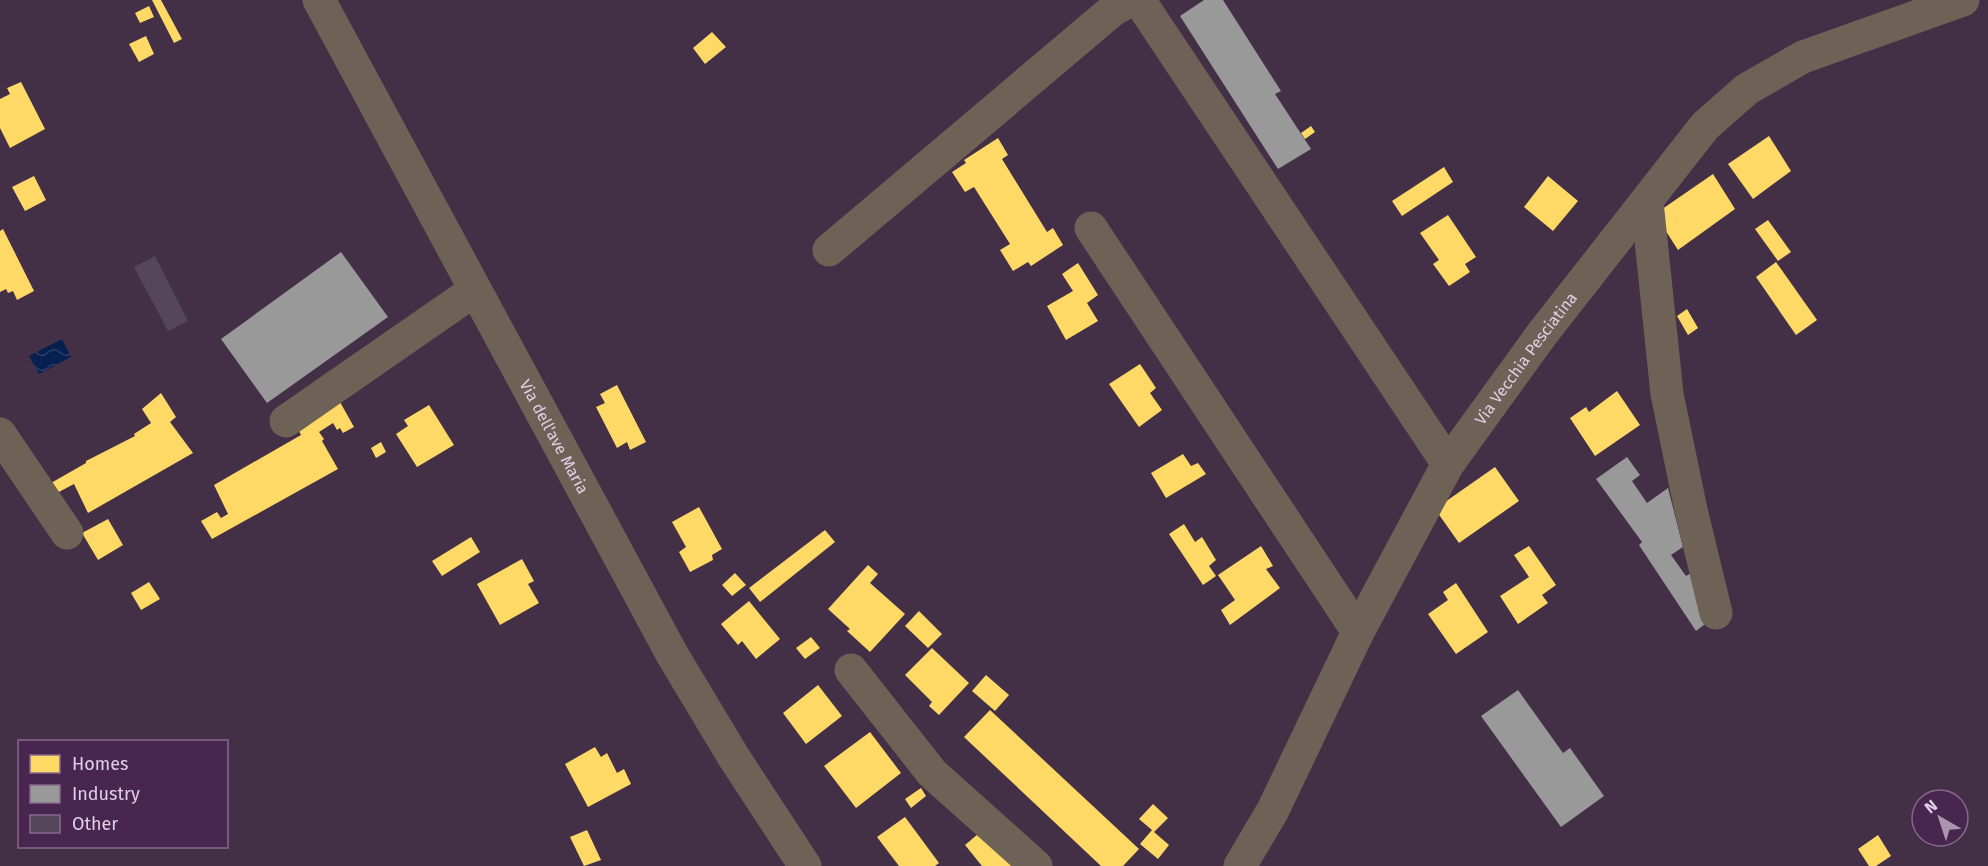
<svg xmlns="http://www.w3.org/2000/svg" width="1988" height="866" viewBox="0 0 1988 866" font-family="'Fira Sans',sans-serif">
  <defs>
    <pattern id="water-waves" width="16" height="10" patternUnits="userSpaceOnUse" patternTransform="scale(1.5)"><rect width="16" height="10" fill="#082050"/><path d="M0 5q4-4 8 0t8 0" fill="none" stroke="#2c3f69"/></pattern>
  </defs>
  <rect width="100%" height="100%" fill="#432f46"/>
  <path fill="url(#water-waves)" d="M62,339L71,357L39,374L29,356Z"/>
  <g fill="#ffd966">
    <path d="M152,0H161L182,39L174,43Z"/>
    <path d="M149,6L154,17L140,23L135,13Z"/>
    <path d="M712,32L726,47L705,64L693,48Z"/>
    <path d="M146,36L154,54L139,62L129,44Z"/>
    <path d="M21,82L45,129L10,148L0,128V99L10,94L7,88Z"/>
    <path d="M1311,126L1315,132L1305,139L1301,133Z"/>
    <path d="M1769,136L1791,171L1753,199L1728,164Z"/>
    <path d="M998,138L1008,155L1002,159L1047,232L1053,228L1063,245L1031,266L1028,262L1013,271L1000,250L1010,244L974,187L965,192L952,172L966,163L964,160Z"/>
    <path d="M1444,167L1453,182L1402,216L1392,201Z"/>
    <path d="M1713,174L1735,209L1678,250L1655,214Z"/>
    <path d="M34,176L46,200L25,211L12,187Z"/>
    <path d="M1548,176L1578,201L1553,231L1524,207Z"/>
    <path d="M1448,215L1476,257L1465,264L1470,272L1449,286L1433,264L1439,260L1420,233Z"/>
    <path d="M1768,220L1791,252L1778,261L1755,229Z"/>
    <path d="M3,229L34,291L17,300L13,291L8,293L6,289L0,292V231Z"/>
    <path d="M1776,262L1817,320L1796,335L1756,277Z"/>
    <path d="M1078,263L1098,295L1087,303L1098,321L1066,340L1047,306L1073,291L1062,274Z"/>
    <path d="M1687,309L1698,328L1688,335L1677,316Z"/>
    <path d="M1140,364L1156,388L1150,393L1162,410L1139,427L1109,384Z"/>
    <path d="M617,385L646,442L630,450L627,442L617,448L596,407L605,403L600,394Z"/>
    <path d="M1617,391L1640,425L1595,456L1570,418L1586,407L1589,412Z"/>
    <path d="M161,393L176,417L170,422L193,453L88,513L74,484L57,493L51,483L86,463V461L135,436L134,434L151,423L142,409Z"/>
    <path d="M340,402L354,427L343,433L340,428L337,430L333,423L319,432L324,439L322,441L338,469L212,539L201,521L217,512L221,518L228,514L214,485L301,435L299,431Z"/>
    <path d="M429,405L454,445L417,467L396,434L408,426L404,420Z"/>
    <path d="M381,442L386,452L376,458L371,448Z"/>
    <path d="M1183,454L1191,466L1198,463L1206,474L1166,498L1151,473Z"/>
    <path d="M1495,467L1519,501L1459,543L1435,509Z"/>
    <path d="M699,507L722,549L712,555L713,560L690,572L679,552L686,547L672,522Z"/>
    <path d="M108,519L123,545L98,560L82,533Z"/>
    <path d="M1184,524L1195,542L1202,537L1216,560L1209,566L1216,576L1203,585L1169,534Z"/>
    <path d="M825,530L835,542L760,602L749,588Z"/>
    <path d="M471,537L480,552L442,576L432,561Z"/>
    <path d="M1261,546L1273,566L1266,569L1280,588L1230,625L1221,610L1235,600L1218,575Z"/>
    <path d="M1529,546L1556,585L1542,595L1548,603L1518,624L1500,596L1529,577L1514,555Z"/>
    <path d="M522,559L534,581L528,584L539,603L500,625L477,584Z"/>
    <path d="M868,565L878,574L870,583L905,614L870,652L847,631L850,629L828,609Z"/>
    <path d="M735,573L746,585L732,596L722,585Z"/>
    <path d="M149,582L160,599L141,610L131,593Z"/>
    <path d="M1456,583L1488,632L1456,654L1428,614L1448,600L1443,592Z"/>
    <path d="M749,601L780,639L756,659L742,641L738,645L721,624Z"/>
    <path d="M919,611L942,634L928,648L905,626Z"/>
    <path d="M811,637L820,648L805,659L796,648Z"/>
    <path d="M932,648L969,683L939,715L929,706L932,702L905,675Z"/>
    <path d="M986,675L1009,695L995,711L972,691Z"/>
    <path d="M818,685L842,716L806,744L783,713Z"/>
    <path d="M990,710L1139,849L1123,866H1101L964,737Z"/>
    <path d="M870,732L901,773L856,808L824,766Z"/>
    <path d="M595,747L601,757L607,753L617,773L624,769L631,784L588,807L565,764Z"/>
    <path d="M921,788L926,796L911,808L905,799Z"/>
    <path d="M1153,804L1168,818L1154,832L1169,845L1158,859L1140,844L1152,830L1139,819Z"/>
    <path d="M905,817L939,863L935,866H899L877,837Z"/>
    <path d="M587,830L601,860L584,866L570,837Z"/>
    <path d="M978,834L1012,866H982L965,845Z"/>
    <path d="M1878,835L1891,856L1876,866H1869L1858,849Z"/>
  </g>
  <g fill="#999">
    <path d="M1204,0H1223L1281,91L1275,94L1311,149L1278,169L1180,16Z"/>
    <path d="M341,252L388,317L267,403L221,339Z"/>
    <path d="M1627,457L1640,475L1632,481L1647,503L1668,488L1683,547L1671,555L1686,576L1693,572L1705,624L1696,631L1639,545L1642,542L1596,479Z"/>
    <path d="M1518,690L1563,753L1570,748L1604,796L1561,827L1481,716Z"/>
  </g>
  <path fill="#54475b" d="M155,256L188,321L168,331L134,267Z"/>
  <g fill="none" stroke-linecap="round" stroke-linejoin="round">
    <g stroke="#6e6257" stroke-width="33">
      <path id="s1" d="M319,0L673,656L733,756L805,866"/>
      <path d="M1139,0L1448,464"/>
      <path d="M1647,202L1667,394L1691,510L1716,613"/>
      <path d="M1091,228L1358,632"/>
      <path d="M829,250L1113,10L1130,0"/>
      <path d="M286,421L475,290"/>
      <path d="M0,434L67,533"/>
      <path d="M851,670L932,773L1036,866"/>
      <path id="s2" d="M1240,866L1273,810L1358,632L1448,464L1542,334L1705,126L1747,89L1803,57L1963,0"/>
    </g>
  </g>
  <g text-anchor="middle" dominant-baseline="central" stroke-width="6" stroke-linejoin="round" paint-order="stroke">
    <g font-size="16" fill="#e3cee7" stroke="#49264f">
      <text stroke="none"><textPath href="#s2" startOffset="584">Via Vecchia Pesciatina</textPath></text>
      <text stroke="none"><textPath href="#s1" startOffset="496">Via dell'ave Maria</textPath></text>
    </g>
  </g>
  <rect x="18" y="740" width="210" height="108" fill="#49264f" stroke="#87698c" stroke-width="1.5"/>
  <rect x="30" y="755" width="30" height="18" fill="#ffd966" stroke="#87698c" stroke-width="1.5"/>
  <text x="72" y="770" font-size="18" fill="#e3cee7">Homes</text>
  <rect x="30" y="785" width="30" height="18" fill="#999999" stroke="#87698c" stroke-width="1.5"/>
  <text x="72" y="800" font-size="18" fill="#e3cee7">Industry</text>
  <rect x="30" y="815" width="30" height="18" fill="#54475b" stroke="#87698c" stroke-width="1.5"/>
  <text x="72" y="830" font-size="18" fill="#e3cee7">Other</text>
  <g transform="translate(1940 818) rotate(321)"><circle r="28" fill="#49264f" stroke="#87698c" stroke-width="1.5"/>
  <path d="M0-4.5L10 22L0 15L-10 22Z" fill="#ab96af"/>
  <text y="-9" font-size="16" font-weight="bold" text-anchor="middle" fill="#e3cee7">N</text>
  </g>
</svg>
